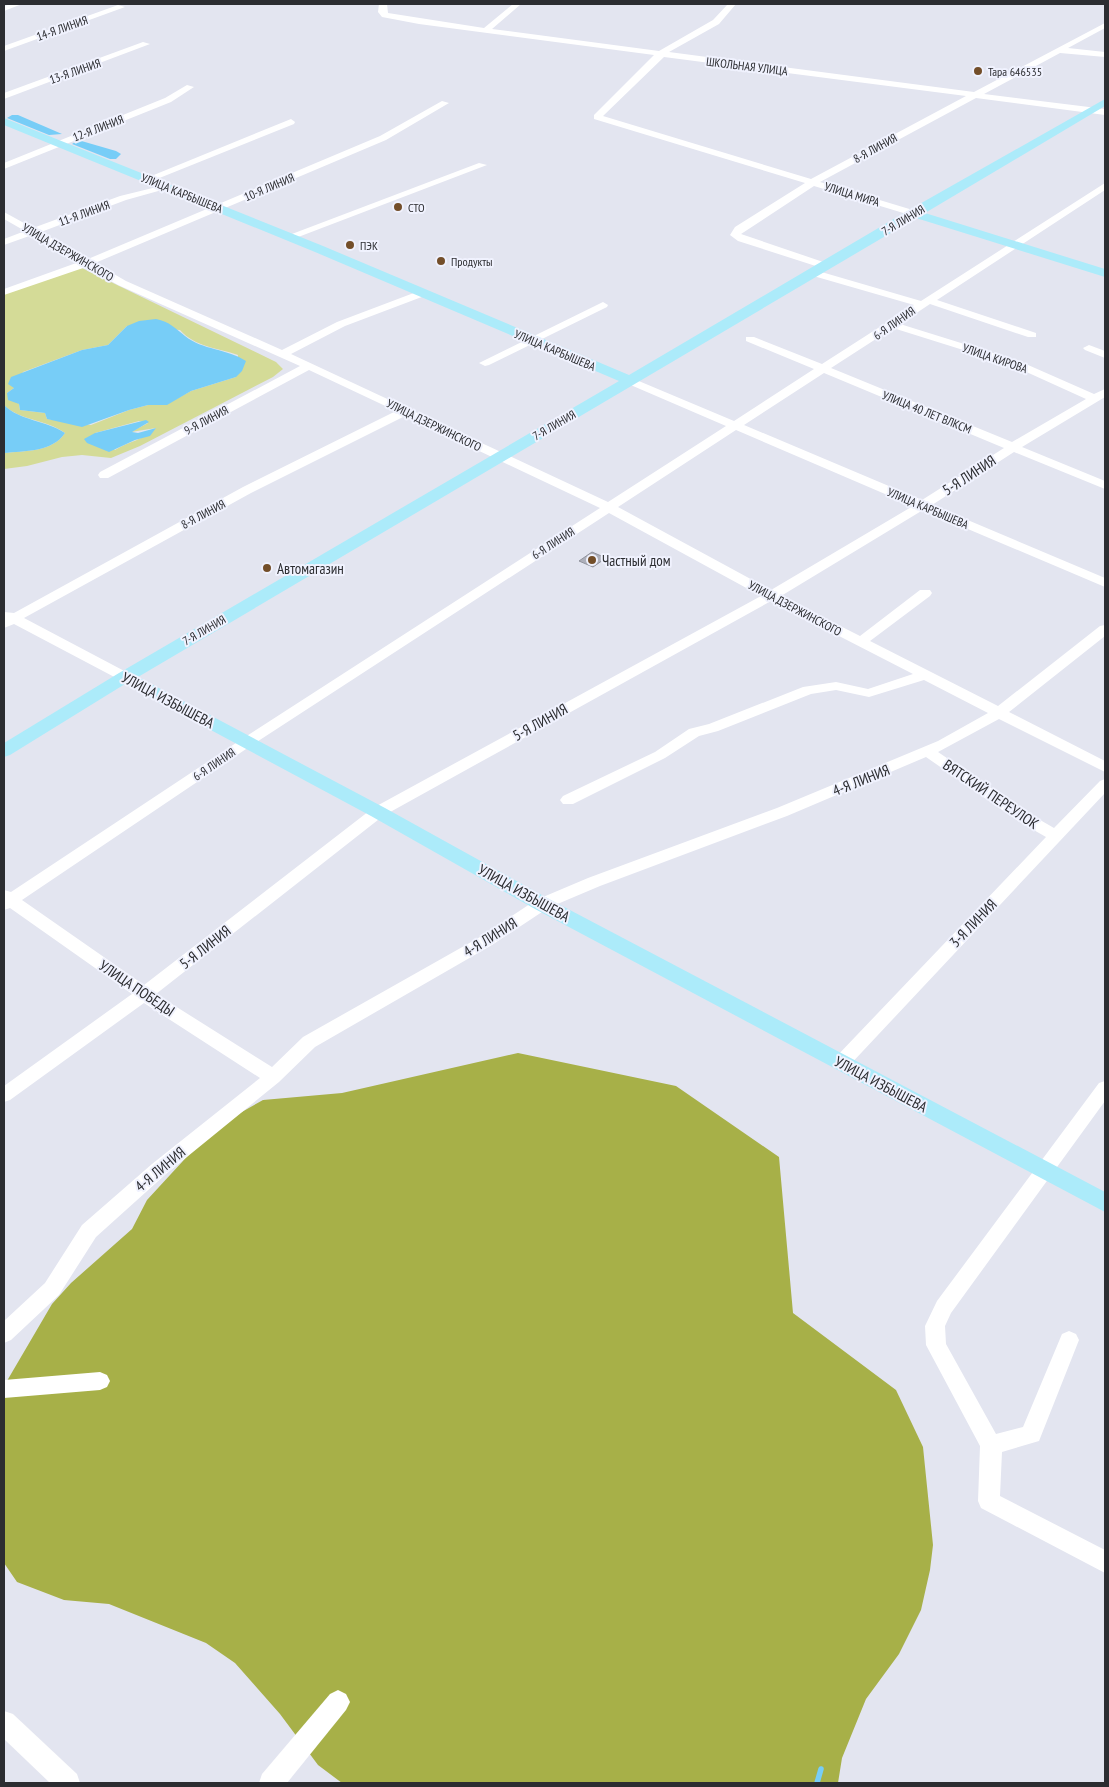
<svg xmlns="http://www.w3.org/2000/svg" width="1109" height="1787" viewBox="0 0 1109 1787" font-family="'PT Sans Narrow',sans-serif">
  <rect width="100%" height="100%" fill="#e3e5f0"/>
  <path fill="#d4db97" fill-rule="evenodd" d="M82,268L276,362L283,369L273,377L140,446L111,458L82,455L62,457L27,466L4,469V453C24,451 53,452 65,433C46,419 20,421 4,405V293L34,281ZM127,326L180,330C195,347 218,348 238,355L236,377L191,391L167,404L148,405L129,410L91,425L47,419L45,413L20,410L19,404L7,393L14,388L23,372L82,350L108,345ZM139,421L148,423L131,432L156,428C144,440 129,441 115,450L95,433Z"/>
  <path fill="#a7b048" d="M518,1053L676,1086L779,1157L793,1313L896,1390L923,1447L933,1545L930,1570L921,1610L899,1654L866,1699L842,1758L838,1783H342L318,1765L280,1714L235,1663L206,1643L109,1604L64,1600L17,1582L4,1563V1386L52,1304L71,1283L132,1229L147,1200L194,1149L231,1118L263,1100L342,1093Z"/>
  <g fill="#77cdf7">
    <path d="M12,115H18L62,134L49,135L7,118Z"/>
    <path d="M78,140L116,151L121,154L116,159H110L72,144Z"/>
    <path d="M156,319C170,322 175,328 185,336C202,350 228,349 246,361L242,371L236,377L191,391L167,405H148L129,410L82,427L47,419L45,413L20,410L19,404L8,400L7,393L14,388L8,384L11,377L82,350L108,345L127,326L139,321Z"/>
    <path d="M4,405C20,421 46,420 65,433C53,452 24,451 4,453Z"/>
    <path d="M146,420L149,422L132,432L138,433L156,428L150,436L135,440L109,452L87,443L84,439L95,433Z"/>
  </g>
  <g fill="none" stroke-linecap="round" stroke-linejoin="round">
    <path stroke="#77cdf7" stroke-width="5.5" d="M817,1783L821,1769"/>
  </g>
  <path fill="#aeb0bb" stroke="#91939d" d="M592,552L606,558L593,567L579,561Z"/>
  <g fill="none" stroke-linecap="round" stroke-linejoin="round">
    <g fill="#fff" fill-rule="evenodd">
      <path d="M11,4H22L4,11V6Z"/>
      <path d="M379,4H387L388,13L484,28L513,4H521L492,29L659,51L713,20L728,4H736L719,24L669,52L974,92L1105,23V28L1068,48L1105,52V57L1060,53L984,94L1105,109V115L976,98L820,182L916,211V215H910L814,186L741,234L829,264L830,266L825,269L738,241L730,235L735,227L805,183L594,119V115L654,55L419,24L382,17L378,12ZM664,57L966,96L811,179L603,116Z"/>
      <path d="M118,5L125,7L4,51V46Z"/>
      <path d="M143,42L150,44L4,99V93Z"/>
      <path d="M187,85L194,87L171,102L4,169V163L165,98Z"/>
      <path d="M442,101L449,103L386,140L95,263L126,281L282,350L337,322L419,291H427V295L345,326L291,354L608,502L726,426L626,383V379H634L734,421L814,369L746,341V337H754L822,364L914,305L810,275V271H818L921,301L1105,183V190L937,300L1036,333V337H1028L930,304L900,324L1019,361L1094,394L1105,389V397L1022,447L1105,481V489L1014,452L932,505L1105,578V587L923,510L781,596L860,636L920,590H930L932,593L930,596L870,641L998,706L1100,626L1105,625V636L1009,712L1105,761V772L999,719L938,752L1028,813L1054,828L1100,781L1105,779V793L847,1068L841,1070L835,1068L832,1063L835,1058L1046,837L1018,821L926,757L787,816L600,886L548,908L492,945L315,1047L279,1082L166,1174L96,1237L59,1295L11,1340L4,1343V1321L45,1283L82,1225L152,1164L260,1078L144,1003L10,1100L4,1102V1086L132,994L10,908L4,910V890L11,892L242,739L600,508L405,416L251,493L24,618L130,674L132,677L130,680H120L14,624L4,628V612L14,613L243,487L396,411L309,370L108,478H100L98,475L100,472L300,366L118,285L86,267L4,295V289L79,262L32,235L4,245V239L25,231L4,219V212L33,228L120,196L169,184V188L126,200L41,232L88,259L380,136ZM893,328L1011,365L1086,399L1012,442L831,368ZM824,373L1004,448L922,500L744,425ZM736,430L913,506L771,590L618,507ZM609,513L761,596L373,808L144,985L22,900L252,745ZM771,601L913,674L868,689L836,682L803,687L709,724L689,729L655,752L563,796L560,800L563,804H573L665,758L699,736L718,731L811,694L836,690L869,697L924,680L988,713L938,741L777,808L588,878L536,900L480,937L303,1037L272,1067L156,994L383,816Z"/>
      <path d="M291,119L295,122L294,124L152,181L144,179Z"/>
      <path d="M479,163L487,165L293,239L284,237Z"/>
      <path d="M603,302L608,305L607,307L489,365L485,366L479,363Z"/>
      <path d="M1089,345L1105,351V358L1085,350L1083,348Z"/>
      <path d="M1105,1081V1101L951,1313L945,1326L946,1344L996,1434L1023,1427L1062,1334L1069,1331L1076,1334L1079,1340L1039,1441L1002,1452L1000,1496L1105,1550V1573L981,1508L978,1501L980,1446L926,1345L925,1326L937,1301L1099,1083Z"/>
      <path d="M100,1372L107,1375L110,1381L107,1387L100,1390L4,1398V1380Z"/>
      <path d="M338,1690L346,1694L350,1702L346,1710L287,1783H259L262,1774L330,1694Z"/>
      <path d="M4,1711L13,1714L77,1774L80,1783H50L4,1739Z"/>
    </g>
    <path fill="#acebfa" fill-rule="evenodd" d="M1105,99V106L925,213L1105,269V277L916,218L138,677L385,808L549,899L1105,1192V1212L535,909L371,816L125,684L10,755L4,757V743L119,673L619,381L315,252L4,125V118L323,246L629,375L909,210Z"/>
  </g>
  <g fill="#734e29" stroke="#f0f2fe" stroke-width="2">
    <circle cx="978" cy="71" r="5"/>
    <circle cx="398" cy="207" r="5"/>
    <circle cx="350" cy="245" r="5"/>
    <circle cx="441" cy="261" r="5"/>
    <circle cx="592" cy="560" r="5"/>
    <circle cx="267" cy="568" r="5"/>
  </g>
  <g text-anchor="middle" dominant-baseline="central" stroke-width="4" stroke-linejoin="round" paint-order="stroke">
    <g font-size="12" fill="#2c2d31" stroke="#f0f2fe">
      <text transform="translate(62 28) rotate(-19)">14-Я ЛИНИЯ</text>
      <text transform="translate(747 66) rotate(7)">ШКОЛЬНАЯ УЛИЦА</text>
      <text transform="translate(75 71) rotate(-19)">13-Я ЛИНИЯ</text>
      <text transform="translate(98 128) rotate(-21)">12-Я ЛИНИЯ</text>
      <text transform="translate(875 148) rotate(-29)">8-Я ЛИНИЯ</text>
      <text transform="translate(269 187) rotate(-23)">10-Я ЛИНИЯ</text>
      <text transform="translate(182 193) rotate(22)">УЛИЦА КАРБЫШЕВА</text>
      <text transform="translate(852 194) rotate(17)">УЛИЦА МИРА</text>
      <text transform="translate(84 213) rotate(-20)">11-Я ЛИНИЯ</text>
      <text transform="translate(903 220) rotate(-31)">7-Я ЛИНИЯ</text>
      <text transform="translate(68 252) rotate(30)">УЛИЦА ДЗЕРЖИНСКОГО</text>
      <text transform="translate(894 323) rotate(-35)">6-Я ЛИНИЯ</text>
      <text transform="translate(555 350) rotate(23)">УЛИЦА КАРБЫШЕВА</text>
      <text transform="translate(995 358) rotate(19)">УЛИЦА КИРОВА</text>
      <text transform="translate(927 412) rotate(22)">УЛИЦА 40 ЛЕТ ВЛКСМ</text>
      <text transform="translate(206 420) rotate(-28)">9-Я ЛИНИЯ</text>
      <text transform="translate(434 425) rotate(26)">УЛИЦА ДЗЕРЖИНСКОГО</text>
      <text transform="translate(554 425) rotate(-30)">7-Я ЛИНИЯ</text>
      <text transform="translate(928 508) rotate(23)">УЛИЦА КАРБЫШЕВА</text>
      <text transform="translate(203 514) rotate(-28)">8-Я ЛИНИЯ</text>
      <text transform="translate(553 543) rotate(-33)">6-Я ЛИНИЯ</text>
      <text transform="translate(795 608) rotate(28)">УЛИЦА ДЗЕРЖИНСКОГО</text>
      <text transform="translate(204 630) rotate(-30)">7-Я ЛИНИЯ</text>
      <text transform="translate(214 764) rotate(-34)">6-Я ЛИНИЯ</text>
    </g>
    <g font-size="12" fill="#2c2d31" stroke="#f0f2fe" text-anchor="start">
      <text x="988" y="71">Тара 646535</text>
      <text x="408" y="207">СТО</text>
      <text x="360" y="245">ПЭК</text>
      <text x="451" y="261">Продукты</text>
    </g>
    <g font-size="15" fill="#2c2d31" stroke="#f0f2fe">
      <text transform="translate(969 475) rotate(-33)">5-Я ЛИНИЯ</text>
      <text transform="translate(168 700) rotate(28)">УЛИЦА ИЗБЫШЕВА</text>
      <text transform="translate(540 722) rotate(-29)">5-Я ЛИНИЯ</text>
      <text transform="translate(861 780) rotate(-22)">4-Я ЛИНИЯ</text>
      <text transform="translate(991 794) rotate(34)">ВЯТСКИЙ ПЕРЕУЛОК</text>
      <text transform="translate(524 893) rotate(29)">УЛИЦА ИЗБЫШЕВА</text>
      <text transform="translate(973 923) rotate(-46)">3-Я ЛИНИЯ</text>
      <text transform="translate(490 937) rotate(-32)">4-Я ЛИНИЯ</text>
      <text transform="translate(205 947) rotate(-38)">5-Я ЛИНИЯ</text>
      <text transform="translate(137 988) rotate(34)">УЛИЦА ПОБЕДЫ</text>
      <text transform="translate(881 1084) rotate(28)">УЛИЦА ИЗБЫШЕВА</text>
      <text transform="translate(160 1169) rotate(-40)">4-Я ЛИНИЯ</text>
    </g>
    <g font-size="15" fill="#2c2d31" stroke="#f0f2fe" text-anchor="start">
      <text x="602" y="560">Частный дом</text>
      <text x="277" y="568">Автомагазин</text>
    </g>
  </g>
  <rect width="1109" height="1787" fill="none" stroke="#2c2d31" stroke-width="10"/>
</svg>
